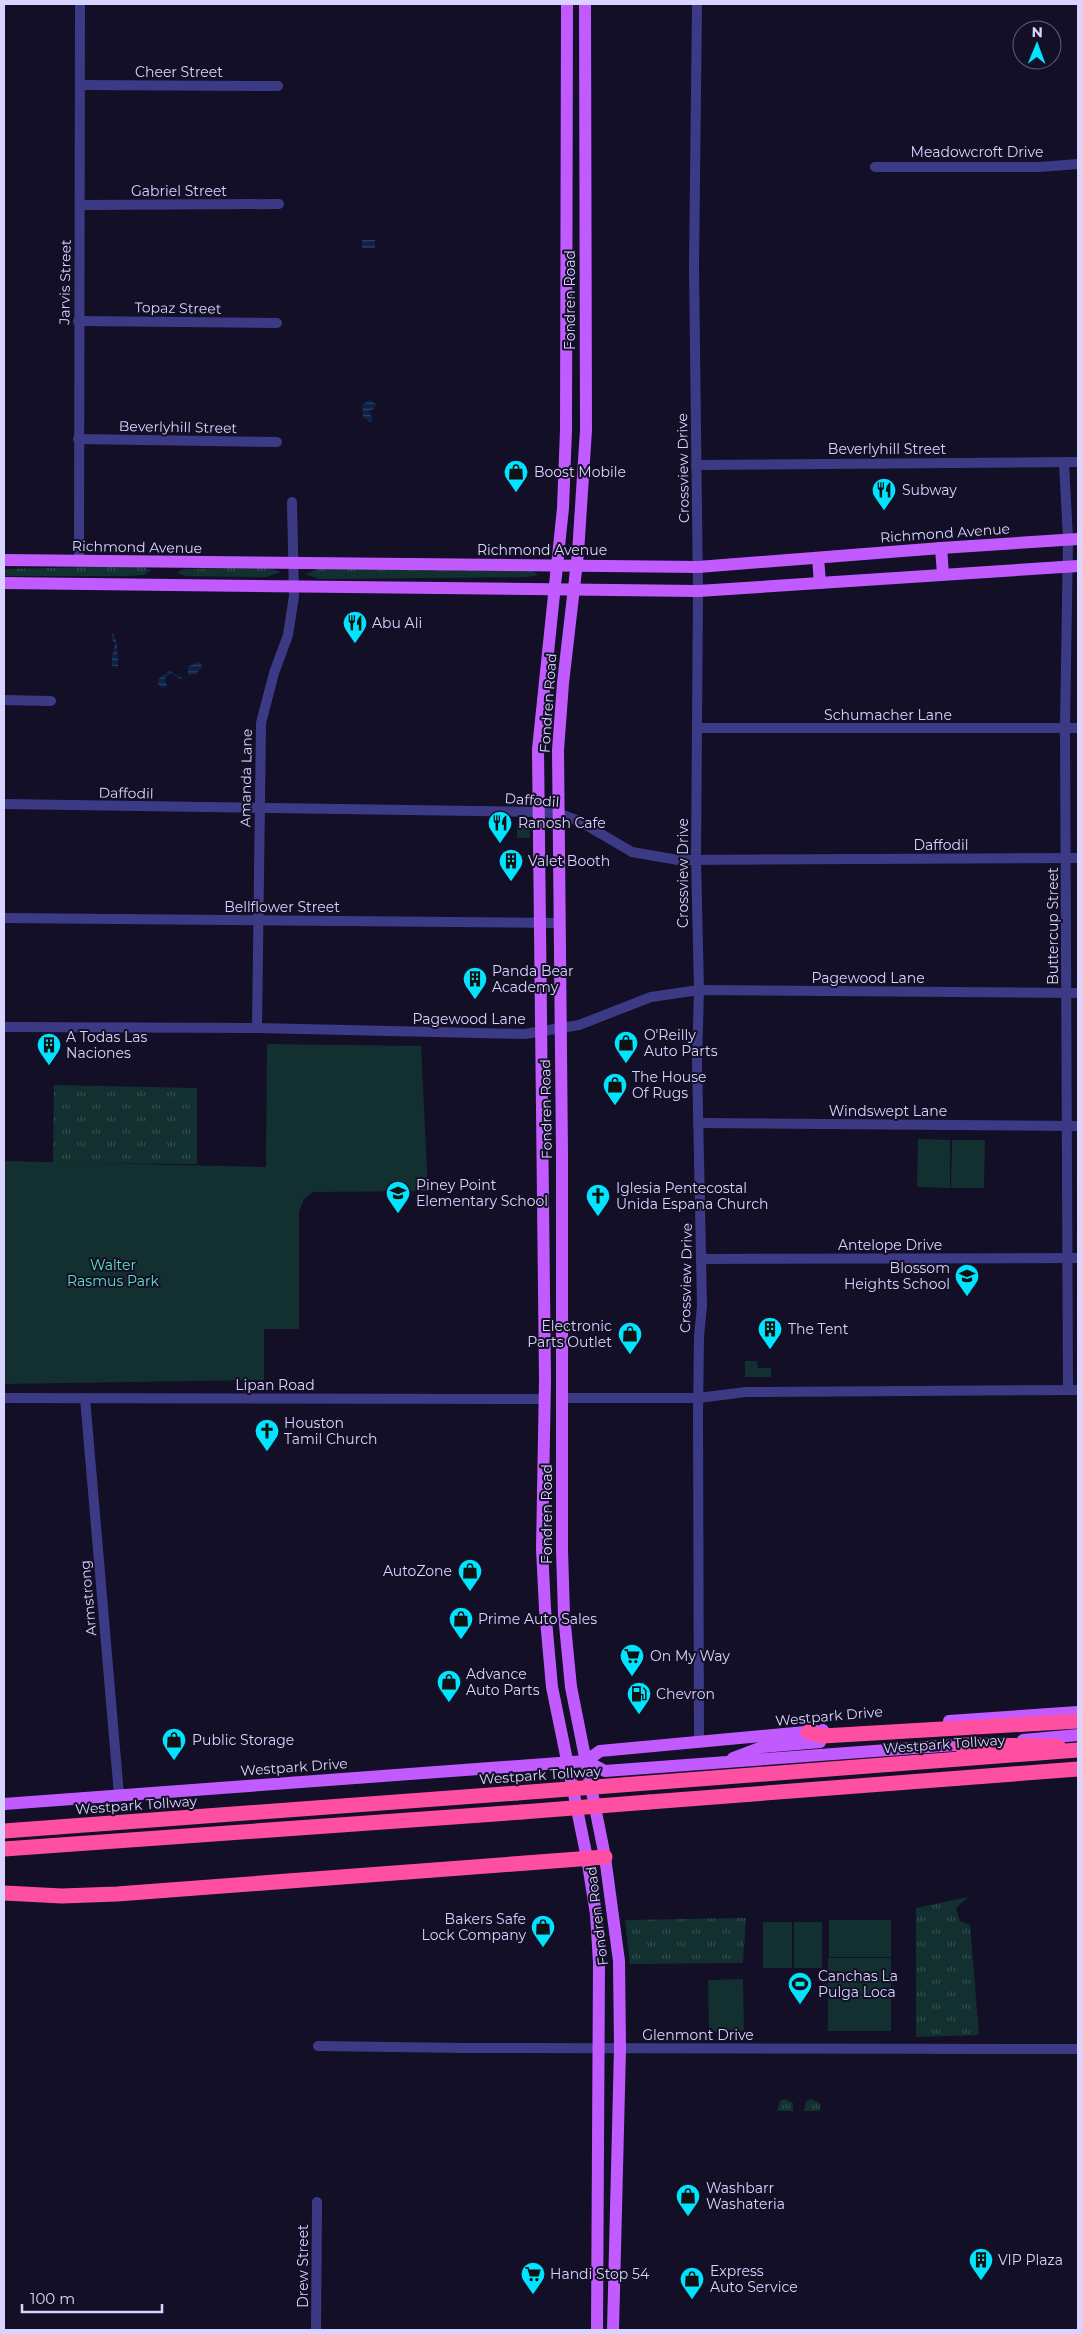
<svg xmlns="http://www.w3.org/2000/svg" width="1082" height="2334" viewBox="0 0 1082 2334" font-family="Montserrat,sans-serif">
  <defs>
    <pattern id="grass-tufts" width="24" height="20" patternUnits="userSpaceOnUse" patternTransform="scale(1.25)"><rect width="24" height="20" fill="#12302f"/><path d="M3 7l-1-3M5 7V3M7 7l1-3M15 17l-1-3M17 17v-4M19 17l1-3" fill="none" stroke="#344d4e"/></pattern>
    <pattern id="water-rules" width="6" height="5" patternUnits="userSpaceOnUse" patternTransform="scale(1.25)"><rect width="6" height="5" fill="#0c2248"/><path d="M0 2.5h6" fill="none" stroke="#2f4163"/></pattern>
  </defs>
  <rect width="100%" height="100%" fill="#130f26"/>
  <g fill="url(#grass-tufts)">
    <path d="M140,566L151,570L144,575L128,576H4V569Z"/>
    <path d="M265,567L281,572L266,577L186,576L177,573L183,569Z"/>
    <path d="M322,567L531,570L538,575L528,577L319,579L305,574Z"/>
    <path d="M54,1085L197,1088V1164L53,1163Z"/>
    <path d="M968,1897L956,1908L960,1921L970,1925L979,2035L916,2037V1908Z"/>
    <path d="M746,1918L743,1963L630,1964L625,1920Z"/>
    <path d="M785,2099L793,2103V2111H777L780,2101Z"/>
    <path d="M811,2099L820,2103V2111H804L806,2101Z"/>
  </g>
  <g fill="#12302f">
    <path d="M517,825L530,826V838H517Z"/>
    <path d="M267,1044L421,1046L428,1191L313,1192L304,1199L299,1212V1329H264V1380L4,1384V1161L266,1167Z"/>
    <path d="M918,1139L950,1140V1188L917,1187Z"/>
    <path d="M952,1140H985L984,1188H951Z"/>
    <path d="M745,1361H757L758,1368H771V1377H745Z"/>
    <rect x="829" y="1920" width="62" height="37"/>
    <rect x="763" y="1922" width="29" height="46"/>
    <rect x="794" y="1922" width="28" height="46"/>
    <rect x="828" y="1958" width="63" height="36"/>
    <path d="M743,1979L744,2031L709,2032L708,1980Z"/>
    <rect x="828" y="1995" width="63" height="36"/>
  </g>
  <g fill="url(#water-rules)">
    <rect x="362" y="240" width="13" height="8"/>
    <path d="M370,400L376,404L374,409L369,411L373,420L370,422L363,417L362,405Z"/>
    <path d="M113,633L117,644L118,667L112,666V657L115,644L111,637Z"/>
    <path d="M197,662L201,663L202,667L196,674L188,675V667Z"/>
    <path d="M170,671L182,678L180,679L171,673L165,678L167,687L162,688L157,683L160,677Z"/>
  </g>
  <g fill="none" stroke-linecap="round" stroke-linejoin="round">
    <g stroke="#3d3a85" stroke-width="10">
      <path d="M697,4L694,267L698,591L696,859L699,990L697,1061L702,1306L699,1336L698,1416L699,1742"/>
      <path d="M80,85L278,86"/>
      <path d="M875,167H1039L1078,164"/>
      <path d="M80,205L279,204"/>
      <path d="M78,321L277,323"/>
      <path d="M78,439L277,442"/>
      <path d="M1064,462L1068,539L1065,728L1068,1390"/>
      <path d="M696,465L1078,462"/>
      <path d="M79,561L80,4"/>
      <path d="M4,700L51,701"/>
      <path d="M699,728H1078"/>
      <path d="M4,804L539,812L560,814L579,821L632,852L678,860L1078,858"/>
      <path d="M4,918L559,923"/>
      <path d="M4,1027L257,1028L525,1034L579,1025L651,997L699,990L1078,993"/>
      <path d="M257,1028L261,723L274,673L288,635L294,596L292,502"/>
      <path d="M698,1123L1078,1126"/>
      <path d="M701,1259L1078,1258"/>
      <path d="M4,1398L545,1399"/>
      <path d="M85,1398L119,1795"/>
      <path d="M562,1398H698L746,1392L1078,1390"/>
      <path d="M318,2046L464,2048L1078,2049"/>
      <path d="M316,2330L317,2202"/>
    </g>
    <g stroke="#c25bff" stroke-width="12">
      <path d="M567,4L566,430L563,508L538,749L545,1380L542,1549L545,1609L552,1687L587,1858L596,1914L599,1963L597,2330"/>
      <path d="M585,4L586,430L578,553L563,683L558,750L562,1153V1550L564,1615L571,1687L605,1857L619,1961L620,2049L613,2330"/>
      <path d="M941,548L943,574"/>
      <path d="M818,558L820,583"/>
      <path d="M4,560L698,567L941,548L1078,539"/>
      <path d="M4,583L698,591L1078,566"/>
      <path d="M949,1721L1078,1712"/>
      <path d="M1023,1740L1078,1735"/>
      <path d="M733,1758L762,1747L820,1742L823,1730"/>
      <path d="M586,1761L605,1771L969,1744"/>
      <path d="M4,1804L586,1761L600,1751L816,1731"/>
    </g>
    <g stroke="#ff4fa3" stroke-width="15">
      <path d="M808,1732L823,1736L1078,1721"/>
      <path d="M960,1745L1058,1746"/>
      <path d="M649,1802L1078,1769"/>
      <path d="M4,1831L517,1793"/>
      <path d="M4,1849L522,1812"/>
      <path d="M4,1893L62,1896L117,1894L605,1857"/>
    </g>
    <g stroke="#ff4fa3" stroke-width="15">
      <path d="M517,1793L1078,1750"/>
      <path d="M522,1812L649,1802"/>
    </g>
  </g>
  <defs>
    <symbol id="shop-pin" viewBox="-11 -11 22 30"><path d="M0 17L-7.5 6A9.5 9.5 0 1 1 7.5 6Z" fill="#00e5ff" stroke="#130f26"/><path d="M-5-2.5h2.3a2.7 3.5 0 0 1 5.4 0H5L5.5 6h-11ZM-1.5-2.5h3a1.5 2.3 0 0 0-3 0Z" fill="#111"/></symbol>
    <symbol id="restaurant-pin" viewBox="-11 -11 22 30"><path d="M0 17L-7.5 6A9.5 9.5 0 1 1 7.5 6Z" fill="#00e5ff" stroke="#130f26"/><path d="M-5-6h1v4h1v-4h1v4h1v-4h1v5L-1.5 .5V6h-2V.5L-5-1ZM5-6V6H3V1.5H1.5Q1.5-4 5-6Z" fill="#111"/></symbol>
    <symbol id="building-pin" viewBox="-11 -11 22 30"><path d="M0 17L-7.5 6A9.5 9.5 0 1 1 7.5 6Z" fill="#00e5ff" stroke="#130f26"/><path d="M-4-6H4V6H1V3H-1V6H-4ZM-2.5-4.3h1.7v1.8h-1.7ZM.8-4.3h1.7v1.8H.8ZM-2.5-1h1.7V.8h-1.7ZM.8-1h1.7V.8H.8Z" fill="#111"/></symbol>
    <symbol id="school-pin" viewBox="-11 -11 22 30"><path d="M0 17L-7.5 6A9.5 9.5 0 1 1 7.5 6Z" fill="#00e5ff" stroke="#130f26"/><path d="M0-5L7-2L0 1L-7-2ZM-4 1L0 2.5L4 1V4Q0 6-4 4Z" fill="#111"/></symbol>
    <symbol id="church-pin" viewBox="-11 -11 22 30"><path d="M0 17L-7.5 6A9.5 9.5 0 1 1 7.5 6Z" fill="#00e5ff" stroke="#130f26"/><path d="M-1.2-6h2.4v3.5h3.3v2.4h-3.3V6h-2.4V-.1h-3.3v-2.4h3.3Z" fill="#111"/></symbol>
    <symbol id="supermarket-pin" viewBox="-11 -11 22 30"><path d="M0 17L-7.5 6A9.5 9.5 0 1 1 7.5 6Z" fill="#00e5ff" stroke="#130f26"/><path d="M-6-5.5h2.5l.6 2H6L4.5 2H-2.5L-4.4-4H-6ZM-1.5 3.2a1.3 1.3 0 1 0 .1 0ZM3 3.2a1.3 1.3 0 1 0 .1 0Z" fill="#111"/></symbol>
    <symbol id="fuel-pin" viewBox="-11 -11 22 30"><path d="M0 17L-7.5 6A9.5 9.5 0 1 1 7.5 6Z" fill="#00e5ff" stroke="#130f26"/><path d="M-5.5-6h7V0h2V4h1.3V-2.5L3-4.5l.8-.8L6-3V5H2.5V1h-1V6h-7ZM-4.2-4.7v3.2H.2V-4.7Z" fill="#111"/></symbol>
    <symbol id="stadium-pin" viewBox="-11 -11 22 30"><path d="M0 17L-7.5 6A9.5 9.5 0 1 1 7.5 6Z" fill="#00e5ff" stroke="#130f26"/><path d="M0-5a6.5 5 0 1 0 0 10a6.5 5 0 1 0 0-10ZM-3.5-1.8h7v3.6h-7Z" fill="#111"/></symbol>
  </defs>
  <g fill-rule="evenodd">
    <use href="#shop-pin" x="502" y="458" width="28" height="38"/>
    <use href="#restaurant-pin" x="870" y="476" width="28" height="38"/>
    <use href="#restaurant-pin" x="341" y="609" width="28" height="38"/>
    <use href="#restaurant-pin" x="486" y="809" width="28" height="38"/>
    <use href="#building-pin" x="497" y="847" width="28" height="38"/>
    <use href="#building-pin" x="461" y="965" width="28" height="38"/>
    <use href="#shop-pin" x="612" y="1029" width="28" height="38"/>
    <use href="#building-pin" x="35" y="1031" width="28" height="38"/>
    <use href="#shop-pin" x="601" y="1071" width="28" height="38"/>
    <use href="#school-pin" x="384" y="1179" width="28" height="38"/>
    <use href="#church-pin" x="584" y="1182" width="28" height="38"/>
    <use href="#school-pin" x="953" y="1262" width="28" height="38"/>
    <use href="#building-pin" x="756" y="1315" width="28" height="38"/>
    <use href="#shop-pin" x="616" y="1320" width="28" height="38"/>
    <use href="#church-pin" x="253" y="1417" width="28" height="38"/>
    <use href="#shop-pin" x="456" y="1557" width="28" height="38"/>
    <use href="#shop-pin" x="447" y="1605" width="28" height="38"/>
    <use href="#supermarket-pin" x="618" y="1642" width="28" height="38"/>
    <use href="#shop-pin" x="435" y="1668" width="28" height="38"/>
    <use href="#fuel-pin" x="625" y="1680" width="28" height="38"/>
    <use href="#shop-pin" x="160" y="1726" width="28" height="38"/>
    <use href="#shop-pin" x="529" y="1913" width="28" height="38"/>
    <use href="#stadium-pin" x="786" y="1970" width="28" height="38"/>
    <use href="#shop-pin" x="674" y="2182" width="28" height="38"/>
    <use href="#building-pin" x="967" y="2246" width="28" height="38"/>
    <use href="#supermarket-pin" x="519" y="2260" width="28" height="38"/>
    <use href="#shop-pin" x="678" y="2265" width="28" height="38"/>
  </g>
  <g text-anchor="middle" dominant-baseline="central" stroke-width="4" stroke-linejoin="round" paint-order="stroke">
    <g font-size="14" fill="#d9d4ff" stroke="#130f26">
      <text x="179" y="72">Cheer Street</text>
      <text x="977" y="152">Meadowcroft Drive</text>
      <text x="179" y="191">Gabriel Street</text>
      <text transform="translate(65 282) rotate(-89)">Jarvis Street</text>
      <text transform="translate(570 300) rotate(-90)">Fondren Road</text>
      <text transform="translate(178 308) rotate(1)">Topaz Street</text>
      <text transform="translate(178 427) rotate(1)">Beverlyhill Street</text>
      <text x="887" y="449">Beverlyhill Street</text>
      <text transform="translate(683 468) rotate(-91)">Crossview Drive</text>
      <text transform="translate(945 533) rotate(-4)">Richmond Avenue</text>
      <text transform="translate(137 547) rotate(1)">Richmond Avenue</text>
      <text x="542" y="550">Richmond Avenue</text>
      <text transform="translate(548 703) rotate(-86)">Fondren Road</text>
      <text x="888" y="715">Schumacher Lane</text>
      <text transform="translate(246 778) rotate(-89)">Amanda Lane</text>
      <text transform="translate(126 793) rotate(1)">Daffodil</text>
      <text transform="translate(532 800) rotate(4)">Daffodil</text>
      <text x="941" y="845">Daffodil</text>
      <text transform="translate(683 873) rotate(-90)">Crossview Drive</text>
      <text x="282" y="907">Bellflower Street</text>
      <text transform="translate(1053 926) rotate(-90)">Buttercup Street</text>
      <text x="868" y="978">Pagewood Lane</text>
      <text x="469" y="1019">Pagewood Lane</text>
      <text transform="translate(546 1109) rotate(-91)">Fondren Road</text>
      <text x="888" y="1111">Windswept Lane</text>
      <text x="890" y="1245">Antelope Drive</text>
      <text transform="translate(686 1278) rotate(-89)">Crossview Drive</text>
      <text x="275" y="1385">Lipan Road</text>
      <text transform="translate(547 1514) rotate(-90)">Fondren Road</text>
      <text transform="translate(88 1598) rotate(-95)">Armstrong</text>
      <text transform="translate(829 1716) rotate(-5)">Westpark Drive</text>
      <text transform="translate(944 1744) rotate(-4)">Westpark Tollway</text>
      <text transform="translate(294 1767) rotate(-4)">Westpark Drive</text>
      <text transform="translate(540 1775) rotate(-4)">Westpark Tollway</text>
      <text transform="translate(136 1805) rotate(-4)">Westpark Tollway</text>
      <text transform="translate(597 1916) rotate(-97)">Fondren Road</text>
      <text x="698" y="2035">Glenmont Drive</text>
      <text transform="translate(303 2266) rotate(-90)">Drew Street</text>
    </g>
    <g font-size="14" fill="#d9d4ff" stroke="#130f26" text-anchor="start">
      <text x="534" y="472">Boost Mobile</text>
      <text x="902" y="490">Subway</text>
      <text x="372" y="623">Abu Ali</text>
      <text x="518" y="823">Ranosh Cafe</text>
      <text x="528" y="861">Valet Booth</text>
      <text x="492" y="971">Panda Bear<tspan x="492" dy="16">Academy</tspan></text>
      <text x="644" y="1035">O'Reilly<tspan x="644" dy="16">Auto Parts</tspan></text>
      <text x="66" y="1037">A Todas Las<tspan x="66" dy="16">Naciones</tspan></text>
      <text x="632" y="1077">The House<tspan x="632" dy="16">Of Rugs</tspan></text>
      <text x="416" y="1185">Piney Point<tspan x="416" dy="16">Elementary School</tspan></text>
      <text x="616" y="1188">Iglesia Pentecostal<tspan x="616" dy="16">Unida Espana Church</tspan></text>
      <text x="950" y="1268" text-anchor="end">Blossom<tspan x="950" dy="16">Heights School</tspan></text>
      <text x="612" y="1326" text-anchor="end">Electronic<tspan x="612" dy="16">Parts Outlet</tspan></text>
      <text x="788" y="1329">The Tent</text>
      <text x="284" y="1423">Houston<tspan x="284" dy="16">Tamil Church</tspan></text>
      <text x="452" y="1571" text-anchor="end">AutoZone</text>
      <text x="478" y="1619">Prime Auto Sales</text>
      <text x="650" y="1656">On My Way</text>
      <text x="466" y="1674">Advance<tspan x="466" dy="16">Auto Parts</tspan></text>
      <text x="656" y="1694">Chevron</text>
      <text x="192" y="1740">Public Storage</text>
      <text x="526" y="1919" text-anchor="end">Bakers Safe<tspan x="526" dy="16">Lock Company</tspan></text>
      <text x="818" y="1976">Canchas La<tspan x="818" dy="16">Pulga Loca</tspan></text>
      <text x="706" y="2188">Washbarr<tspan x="706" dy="16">Washateria</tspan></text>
      <text x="998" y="2260">VIP Plaza</text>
      <text x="710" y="2271">Express<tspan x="710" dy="16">Auto Service</tspan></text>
      <text x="550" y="2274">Handi Stop 54</text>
    </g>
    <g font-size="14" fill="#5fe0c0" stroke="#130f26">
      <text x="113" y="1265">Walter<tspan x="113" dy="16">Rasmus Park</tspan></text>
    </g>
  </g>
  <rect width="1082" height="2334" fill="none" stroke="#d9d4ff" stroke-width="10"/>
  <g transform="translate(1037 45) rotate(1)"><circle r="24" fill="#130f26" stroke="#625e7d"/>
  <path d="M0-4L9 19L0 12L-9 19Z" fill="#00e5ff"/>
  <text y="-8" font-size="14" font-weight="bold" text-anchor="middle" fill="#d9d4ff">N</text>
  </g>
  <path d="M22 2304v8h140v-8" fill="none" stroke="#d9d4ff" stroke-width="2.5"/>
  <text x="30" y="2304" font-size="15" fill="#d9d4ff" stroke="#130f26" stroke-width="4" paint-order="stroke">100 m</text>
</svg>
